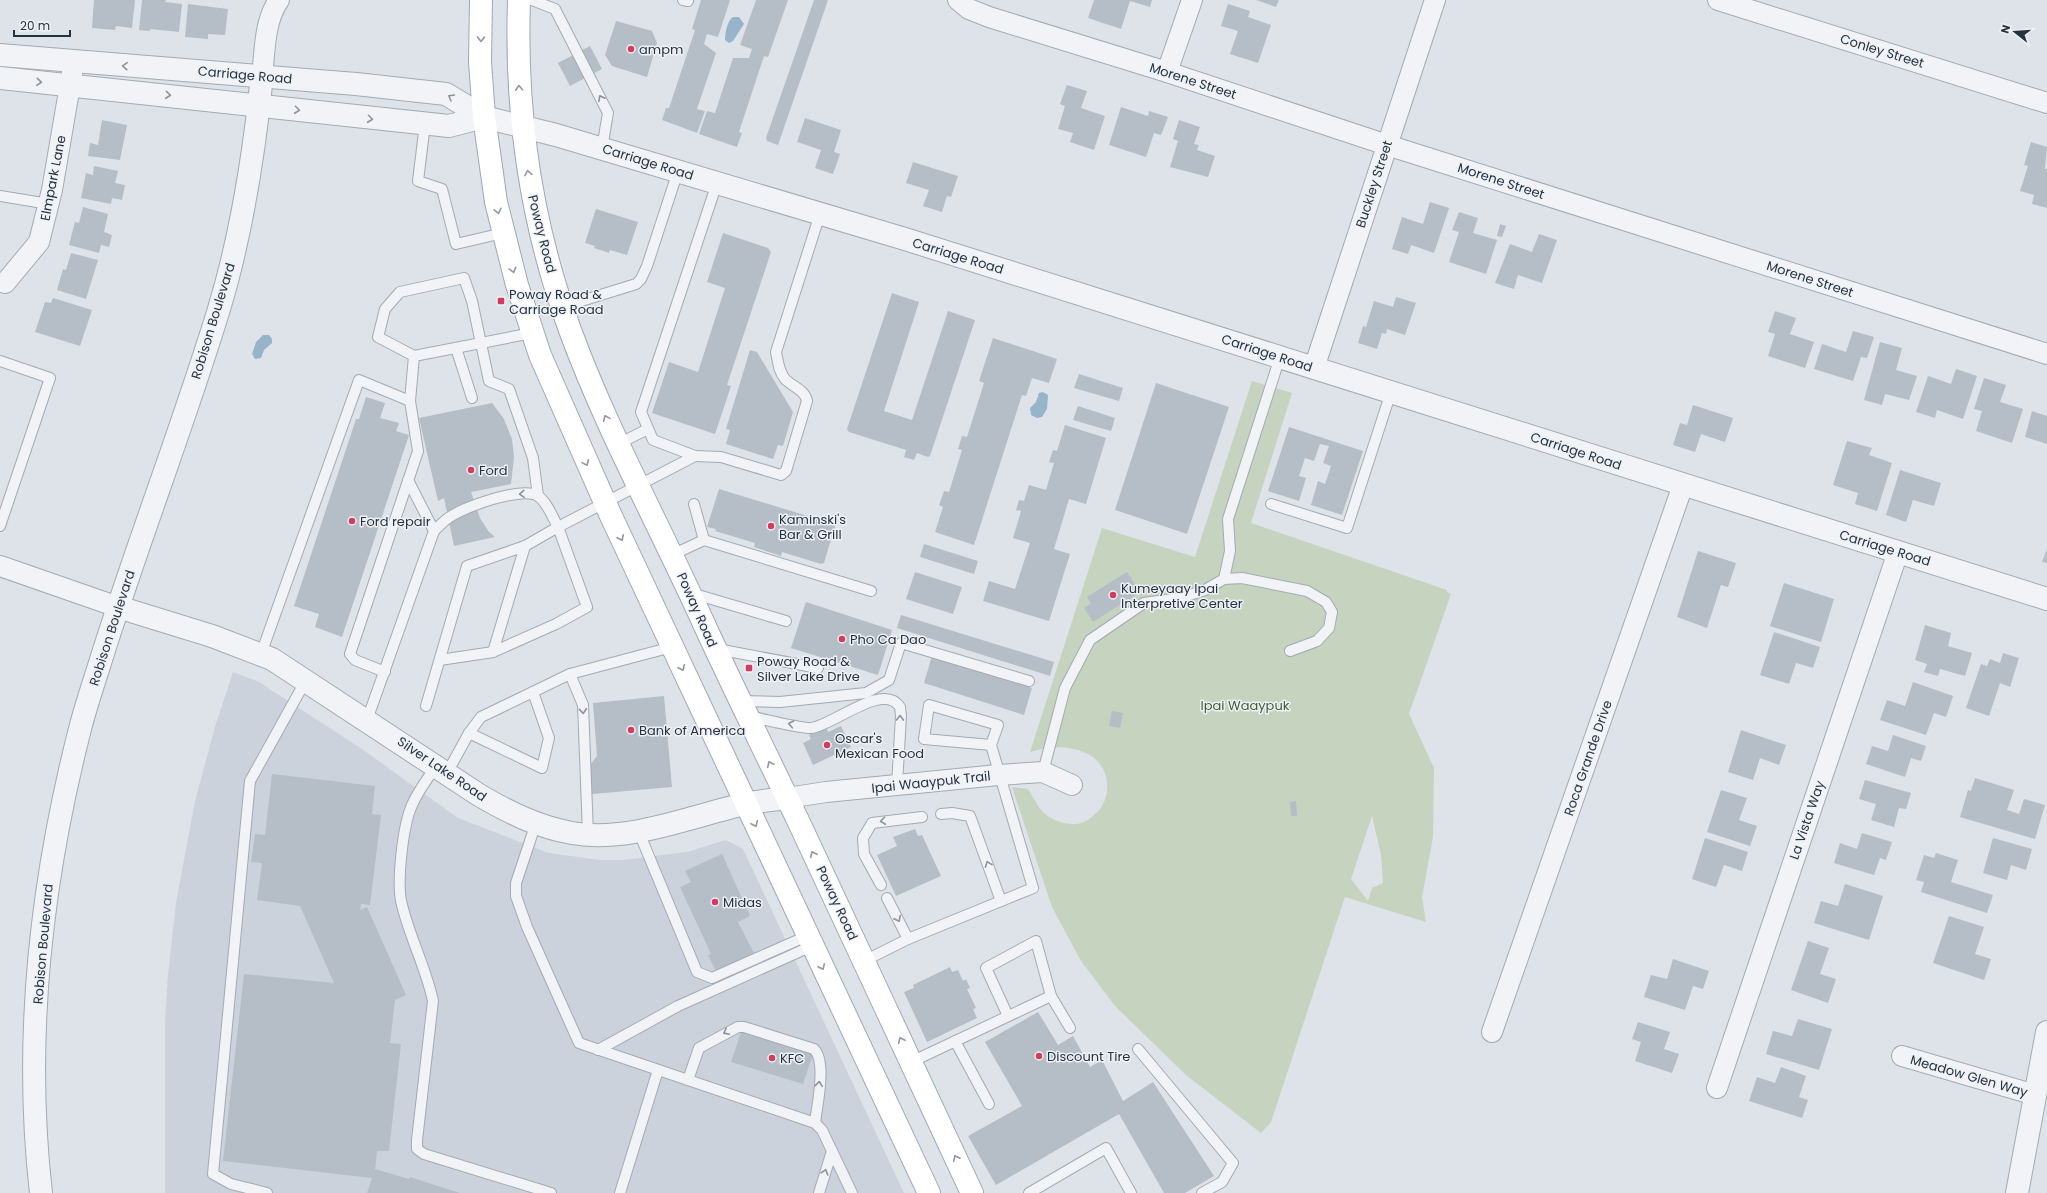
<svg xmlns="http://www.w3.org/2000/svg" width="2047" height="1193" viewBox="0 0 2047 1193" font-family="Poppins,sans-serif">
  <rect width="100%" height="100%" fill="#dee3e9"/>
  <path fill="#ccd2db" d="M233,672L259,682L362,749L458,818L549,853L600,860H623L687,852L726,840L743,849L904,1193H165V1022L168,975L176,903L195,801L215,727Z"/>
  <path fill="#c5d3bf" fill-rule="evenodd" d="M1252,381L1292,393L1251,523L1447,590V592L1451,594L1409,714L1434,768L1433,837L1422,897L1426,922L1345,897L1271,1122L1261,1133L1186,1075L1115,1006L1081,961L1052,907L1012,787L1028,789C1033,796 1036,805 1043,812C1050,819 1060,823 1070,824C1079,825 1086,822 1093,816C1114,800 1112,765 1086,753C1069,745 1048,746 1030,752L1102,528L1195,557ZM1372,816L1381,855L1383,883L1372,888L1368,901L1351,879Z"/>
  <g fill="#97b4cb">
    <path d="M733,17H739L744,24L733,41L729,43L725,40C725,33 727,21 733,17Z"/>
    <path d="M263,335H269L272,339V343L264,350L261,358L255,359L252,354L256,342Z"/>
    <path d="M1043,392L1048,395L1047,409L1042,417L1037,418L1031,415L1030,408L1036,402L1039,393Z"/>
  </g>
  <g fill="#b5bdc6">
    <path d="M94,0H135L132,28L116,26L115,30L92,28Z"/>
    <path d="M142,0H166L165,2L182,4L179,32L150,29V31L139,30Z"/>
    <path d="M701,0H730L718,37L707,34L704,44L716,53L697,109L705,111L697,133L662,120L666,108H669L695,30L692,29Z"/>
    <path d="M756,0H788L768,57L764,56L739,132L742,133L737,147L699,134L707,111L715,113L733,58H749L752,49L740,45Z"/>
    <path d="M814,0H828L778,145L767,141L766,138Z"/>
    <path d="M1094,0H1152L1150,7L1130,1L1121,29L1088,18Z"/>
    <path d="M1256,0H1279L1276,7Z"/>
    <path d="M188,4L228,9L225,35L208,34V39L185,37Z"/>
    <path d="M1228,4L1250,11L1248,17L1271,25L1258,63L1230,54L1238,31L1221,26Z"/>
    <path d="M616,21L652,31L657,43L647,77L612,66L605,55Z"/>
    <path d="M590,46L602,69L570,86L558,63Z"/>
    <path d="M1067,85L1087,91L1081,108L1105,116L1094,150L1070,142L1073,133L1058,129L1065,106L1060,104Z"/>
    <path d="M1121,107L1148,116L1149,111L1168,117L1161,135L1154,133L1146,157L1109,145Z"/>
    <path d="M805,118L841,130L834,152L840,154L833,174L815,168L821,150L797,142Z"/>
    <path d="M102,120L127,125L120,160L88,156L90,143L98,145Z"/>
    <path d="M1179,120L1200,127L1194,144L1199,145L1197,150L1215,156L1208,177L1170,167L1178,141L1173,139Z"/>
    <path d="M2031,142L2047,147L2045,169H2047V208L2032,204L2034,195L2020,191L2028,166L2024,165Z"/>
    <path d="M913,162L958,176L951,197L947,196L942,212L923,206L929,190L906,183Z"/>
    <path d="M94,166L118,171L115,183L125,185L122,200L112,198L111,204L81,198L86,173L93,175Z"/>
    <path d="M1430,202L1449,208L1434,253L1411,245L1408,254L1392,249L1402,217L1423,224Z"/>
    <path d="M83,207L108,214L104,232L112,235L109,247L101,245L99,253L69,245L75,222L79,223Z"/>
    <path d="M596,209L638,222L627,255L610,250L609,253L594,248L595,246L585,243Z"/>
    <path d="M1459,212L1478,218L1473,233L1497,240L1486,274L1449,262L1459,232L1452,230Z"/>
    <path d="M1500,224L1506,226L1502,237L1497,236Z"/>
    <path d="M723,233L768,248L771,252L727,385L731,386L715,434L652,413L669,362L698,372L725,288L707,282Z"/>
    <path d="M1539,234L1557,240L1542,283L1518,275L1514,289L1495,283L1510,244L1532,252Z"/>
    <path d="M71,253L98,260L86,299L57,290L63,269L66,270Z"/>
    <path d="M892,293L919,302L884,411L912,420L948,311L975,320L930,456L928,457L917,453L914,460L904,457L906,450L849,432L847,429Z"/>
    <path d="M1396,297L1416,303L1405,335L1387,329L1386,334L1382,333L1377,349L1358,343L1363,326L1366,327L1374,301L1393,307Z"/>
    <path d="M53,298L92,310L80,346L35,332L45,302L51,303Z"/>
    <path d="M1775,311L1796,318L1790,334L1814,342L1805,368L1768,356L1775,334L1768,332Z"/>
    <path d="M1853,331L1874,337L1867,358L1861,357L1853,381L1814,369L1822,344L1846,352Z"/>
    <path d="M993,338L1057,359L1049,383L1032,378L1026,396L1022,395L974,545L935,532L943,507L939,505L944,491L949,492L962,450L958,449L962,436L967,437L984,383L979,381Z"/>
    <path d="M1880,342L1902,348L1896,370L1917,376L1909,400L1885,394L1882,405L1864,400Z"/>
    <path d="M750,350L757,352L793,412L783,446L778,445L773,459L726,444L730,430L726,429Z"/>
    <path d="M1956,369L1977,376L1963,419L1937,410L1935,418L1916,412L1928,376L1951,384Z"/>
    <path d="M1079,374L1123,388L1119,401L1074,388Z"/>
    <path d="M1984,378L2006,385L2000,402L2023,409L2012,443L1976,431L1982,411L1974,409Z"/>
    <path d="M1156,383L1229,407L1187,534L1115,510Z"/>
    <path d="M366,397L385,403L380,418L399,423L396,431L409,435L342,637L315,627L319,614L294,606L356,419H359Z"/>
    <path d="M492,403L504,419L512,439L514,457L511,484L471,492L480,518L489,532L495,537L454,546L444,498L438,501L419,418Z"/>
    <path d="M1693,405L1733,418L1725,442L1701,434L1695,452L1673,445L1680,423L1687,425Z"/>
    <path d="M1078,406L1115,418L1111,431L1073,420Z"/>
    <path d="M2032,411L2047,416V444L2025,437Z"/>
    <path d="M1065,425L1106,438L1086,504L1069,499L1054,549L1070,554L1049,621L983,601L989,581L1015,589L1030,543L1013,538L1021,511L1016,510L1019,500L1024,501L1029,485L1046,490L1054,463L1049,462L1053,450L1057,451Z"/>
    <path d="M1289,427L1363,451L1342,515L1311,505L1318,481L1325,484L1331,466L1323,463L1329,446L1320,444L1314,461L1305,458L1299,476L1306,478L1299,501L1268,491Z"/>
    <path d="M1847,441L1872,448L1869,455L1892,463L1877,511L1855,504L1858,493L1833,485Z"/>
    <path d="M1900,470L1941,483L1934,506L1913,500L1906,522L1886,515Z"/>
    <path d="M719,489L834,524L835,526L824,563L821,564L782,552L781,556L754,547L755,543L715,531L716,529L707,527Z"/>
    <path d="M924,544L978,561L974,574L920,557Z"/>
    <path d="M2047,549V563L2042,562Z"/>
    <path d="M1698,551L1736,563L1728,587L1721,585L1707,628L1677,617Z"/>
    <path d="M915,572L962,587L953,614L906,599Z"/>
    <path d="M1127,572L1140,592L1093,622L1084,608L1091,604L1087,597Z"/>
    <path d="M1784,583L1834,599L1821,642L1770,626Z"/>
    <path d="M806,602L892,630L878,675L791,648Z"/>
    <path d="M901,615L1054,662L1050,676L897,628Z"/>
    <path d="M1925,625L1951,633L1948,646L1972,653L1965,676L1940,669L1938,676L1924,672L1927,664L1915,660Z"/>
    <path d="M1774,632L1820,647L1813,668L1796,663L1789,684L1760,675Z"/>
    <path d="M2003,653L2019,658L2010,687L2000,683L1989,716L1966,708L1981,664L1987,666L1990,659L2000,663Z"/>
    <path d="M932,656L1032,688L1024,715L924,683Z"/>
    <path d="M1913,682L1953,696L1946,717L1934,713L1926,735L1880,720L1887,700L1905,706Z"/>
    <path d="M664,696L672,787L581,795L580,778L597,756L593,703Z"/>
    <path d="M1112,711L1123,713L1120,728L1109,726Z"/>
    <path d="M841,726L851,747L813,765L803,743L811,739L809,735L826,727L828,732Z"/>
    <path d="M1741,730L1786,745L1779,765L1760,758L1753,780L1728,772Z"/>
    <path d="M1893,735L1926,746L1921,761L1911,758L1905,777L1866,764L1872,746L1888,751Z"/>
    <path d="M272,774L375,786L372,814L381,815L370,905L361,904L360,910L367,907L406,995L395,1000L390,1043L401,1044L389,1151H377L375,1169L409,1179L410,1177L460,1193H367L372,1178L223,1161L244,974L334,983L300,906L257,900L262,863L251,862L255,834L265,835Z"/>
    <path d="M1975,778L2014,790L2007,810L2019,814L2024,799L2045,805L2035,839L1960,817L1968,790L1971,791Z"/>
    <path d="M1865,780L1911,793L1906,809L1899,808L1894,827L1871,820L1876,804L1859,799Z"/>
    <path d="M1721,790L1747,798L1739,820L1757,826L1750,846L1707,832Z"/>
    <path d="M1296,801L1297,816H1291L1290,802Z"/>
    <path d="M915,829L918,836L922,835L941,876L896,896L877,855L897,846L893,837Z"/>
    <path d="M1862,833L1892,842L1886,860L1880,858L1874,875L1834,863L1840,843L1857,849Z"/>
    <path d="M1705,838L1748,852L1742,871L1724,865L1716,887L1692,879Z"/>
    <path d="M1993,838L2032,849L2026,870L2011,865L2007,880L1983,873Z"/>
    <path d="M1936,853L1958,860L1951,882L1993,895L1987,913L1921,892L1924,882L1916,880L1924,855L1934,858Z"/>
    <path d="M722,854L750,916L738,922L754,953L716,971L708,955L711,954L680,887L691,882L685,871Z"/>
    <path d="M1845,884L1883,896L1869,940L1814,923L1821,901L1838,906Z"/>
    <path d="M1949,916L1984,927L1975,954L1991,959L1984,980L1933,963Z"/>
    <path d="M1808,941L1829,948L1820,974L1836,979L1828,1003L1791,990Z"/>
    <path d="M1673,959L1709,971L1703,989L1693,986L1685,1010L1644,997L1651,975L1667,979Z"/>
    <path d="M950,967L952,972L958,970L963,981L966,979L970,988L967,989L976,1008L973,1009L977,1018L927,1042L904,992L914,988L913,985Z"/>
    <path d="M1038,1012L1058,1045L1073,1036L1090,1067L1102,1060L1123,1101L1153,1082L1214,1176L1185,1193H1164L1119,1114L996,1185L968,1136L1022,1106L985,1042Z"/>
    <path d="M1798,1019L1832,1029L1819,1070L1766,1054L1773,1031L1792,1036Z"/>
    <path d="M1638,1022L1670,1032L1664,1049L1679,1054L1672,1073L1635,1061L1641,1042L1632,1039Z"/>
    <path d="M741,1032L784,1043V1046L813,1054L803,1084L731,1062Z"/>
    <path d="M1781,1067L1806,1076L1799,1097L1808,1100L1802,1118L1749,1101L1757,1077L1775,1083Z"/>
  </g>
  <g fill="none" stroke-linecap="round" stroke-linejoin="round">
    <defs>
      <g id="service">
        <path d="M532,0L555,9L608,113L602,148"/>
        <path d="M683,0L688,1"/>
        <path d="M425,124L418,181L442,189L456,244L503,233"/>
        <path d="M717,183L641,412L653,440L695,456L721,457L781,475L786,471L807,401C805,390 793,387 785,379C779,372 778,362 776,352L820,214"/>
        <path d="M0,196L49,204"/>
        <path d="M562,307L636,284L641,279L647,266L678,171"/>
        <path d="M456,348L472,398"/>
        <path d="M414,356L378,337L385,309L400,292L464,278L472,301L489,381L509,389L533,458L538,496"/>
        <path d="M0,361L50,378L0,526"/>
        <path d="M410,401L414,356L532,333"/>
        <path d="M618,444L648,429"/>
        <path d="M694,504L704,540"/>
        <path d="M1271,504L1347,528L1391,392"/>
        <path d="M434,531C438,527 443,522 447,519C462,507 522,486 538,496C547,502 553,518 558,527L695,456"/>
        <path d="M672,555L704,540L871,591"/>
        <path d="M1224,579L1230,551L1228,519L1280,357"/>
        <path d="M691,593L786,621"/>
        <path d="M717,649L818,668"/>
        <path d="M493,652L525,546"/>
        <path d="M261,654L359,380L410,401L418,451L350,654L355,660L385,672"/>
        <path d="M570,674L583,705L588,834"/>
        <path d="M739,701L780,702L866,693L889,680L901,643L1029,681"/>
        <path d="M426,706L467,566L525,546L558,527L587,607L556,624L493,652L440,660"/>
        <path d="M748,716C764,719 797,728 811,728C833,726 883,681 900,707L901,716L897,785"/>
        <path d="M367,720L434,531L408,480"/>
        <path d="M469,733L542,768L549,738L533,692"/>
        <path d="M436,766C428,778 418,791 412,805C403,825 396,884 402,905C410,938 426,968 433,1001L417,1140V1149L424,1154L551,1193"/>
        <path d="M1043,772L1065,688L1090,640L1144,603L1180,598L1205,590L1224,579L1242,578L1307,591L1326,602L1332,612L1329,628L1317,641L1290,651"/>
        <path d="M447,773L469,733L481,717L570,674L672,647"/>
        <path d="M941,814L952,813L970,816L1001,901"/>
        <path d="M536,823L516,883V896L527,927L579,1043L815,1123L822,1130L852,1193"/>
        <path d="M638,830L697,972L712,978L807,936"/>
        <path d="M881,885L864,854L863,838L872,823L922,817"/>
        <path d="M887,898L908,939"/>
        <path d="M864,961L908,939L1033,888L991,745L924,739L929,705L998,725L991,745"/>
        <path d="M1008,1016L986,968L1036,941L1051,996"/>
        <path d="M955,1041L989,1104"/>
        <path d="M1138,1049L1233,1163L1222,1182L1202,1193"/>
        <path d="M598,1050L678,1006L812,946"/>
        <path d="M911,1062L1051,996L1070,1028"/>
        <path d="M688,1080L699,1048L738,1027H744L814,1049C827,1062 817,1105 815,1123"/>
        <path d="M267,1193L231,1184L213,1174L250,781L306,680"/>
        <path d="M620,1193L658,1070"/>
        <path d="M819,1193L832,1151"/>
        <path d="M1029,1193L1106,1148L1131,1193"/>
      </g>
      <g id="minor">
        <path d="M958,0L969,9L989,17L1167,72L1387,145L2047,354"/>
        <path d="M1718,0L2047,103"/>
        <path d="M1167,72L1192,0"/>
        <path d="M262,76C265,52 264,21 279,0"/>
        <path d="M5,283L39,242L52,190L74,62"/>
        <path d="M1314,368L1435,0"/>
        <path d="M0,566L118,607"/>
        <path d="M787,798L826,792L998,775L1043,772L1072,785"/>
        <path d="M1492,1032L1683,485"/>
        <path d="M1902,1056L2035,1095"/>
        <path d="M1717,1088L1898,552"/>
      </g>
      <g id="tertiary">
        <path d="M0,55L356,84L446,94L484,117L556,135L905,239L2047,599"/>
        <path d="M0,78L449,126L484,117"/>
        <path d="M118,607L212,636L272,659L479,795C508,812 538,827 572,833C628,843 691,816 745,804C758,801 773,800 787,798"/>
        <path d="M41,1193C23,1037 42,876 81,725C88,699 97,673 105,647C141,534 184,423 219,309C242,233 254,155 262,76"/>
        <path d="M2017,1193L2047,1032"/>
      </g>
      <g id="primary">
        <path d="M481,0L480,62L484,117L496,202L517,285L540,355L611,516L929,1193"/>
        <path d="M519,0C515,113 531,224 570,330C606,428 656,519 699,613C732,686 768,757 802,829C859,950 915,1072 972,1193"/>
      </g>
    </defs>
    <use href="#service" stroke="#a3aab3" stroke-width="12"/>
    <use href="#minor" stroke="#a3aab3" stroke-width="22"/>
    <use href="#tertiary" stroke="#a3aab3" stroke-width="24"/>
    <use href="#primary" stroke="#9da8b5" stroke-width="24"/>
    <use href="#service" stroke="#f1f3f7" stroke-width="10"/>
    <use href="#minor" stroke="#f1f3f7" stroke-width="20"/>
    <use href="#tertiary" stroke="#f1f3f7" stroke-width="22"/>
    <use href="#primary" stroke="#fff" stroke-width="22"/>
  </g>
  <defs><path id="oneway-chevron" d="M-2-3.5L2.5 0L-2 3.5" fill="none" stroke-width="1.6" stroke-linecap="round" stroke-linejoin="round"/></defs>
  <g stroke="#9298a0">
    <use href="#oneway-chevron" transform="translate(481 39) rotate(91)"/>
    <use href="#oneway-chevron" transform="translate(519 88) rotate(-93)"/>
    <use href="#oneway-chevron" transform="translate(528 173) rotate(-100)"/>
    <use href="#oneway-chevron" transform="translate(498 211) rotate(77)"/>
    <use href="#oneway-chevron" transform="translate(513 270) rotate(75)"/>
    <use href="#oneway-chevron" transform="translate(606 418) rotate(-114)"/>
    <use href="#oneway-chevron" transform="translate(586 463) rotate(66)"/>
    <use href="#oneway-chevron" transform="translate(621 538) rotate(65)"/>
    <use href="#oneway-chevron" transform="translate(682 668) rotate(65)"/>
    <use href="#oneway-chevron" transform="translate(770 764) rotate(-116)"/>
    <use href="#oneway-chevron" transform="translate(755 824) rotate(65)"/>
    <use href="#oneway-chevron" transform="translate(813 854) rotate(-115)"/>
    <use href="#oneway-chevron" transform="translate(822 967) rotate(65)"/>
    <use href="#oneway-chevron" transform="translate(901 1040) rotate(-115)"/>
    <use href="#oneway-chevron" transform="translate(956 1158) rotate(-115)"/>
  </g>
  <g stroke="#8c929c">
    <use href="#oneway-chevron" transform="translate(125 66) rotate(-176)"/>
    <use href="#oneway-chevron" transform="translate(39 82) rotate(5)"/>
    <use href="#oneway-chevron" transform="translate(168 95) rotate(6)"/>
    <use href="#oneway-chevron" transform="translate(451 97) rotate(-150)"/>
    <use href="#oneway-chevron" transform="translate(601 98) rotate(-117)"/>
    <use href="#oneway-chevron" transform="translate(297 110) rotate(7)"/>
    <use href="#oneway-chevron" transform="translate(370 119) rotate(7)"/>
    <use href="#oneway-chevron" transform="translate(522 494) rotate(177)"/>
    <use href="#oneway-chevron" transform="translate(583 711) rotate(86)"/>
    <use href="#oneway-chevron" transform="translate(900 718) rotate(-89)"/>
    <use href="#oneway-chevron" transform="translate(791 724) rotate(-169)"/>
    <use href="#oneway-chevron" transform="translate(883 821) rotate(173)"/>
    <use href="#oneway-chevron" transform="translate(988 864) rotate(-110)"/>
    <use href="#oneway-chevron" transform="translate(898 919) rotate(63)"/>
    <use href="#oneway-chevron" transform="translate(726 1032) rotate(153)"/>
    <use href="#oneway-chevron" transform="translate(819 1084) rotate(-84)"/>
    <use href="#oneway-chevron" transform="translate(825 1172) rotate(-73)"/>
  </g>
  <g fill="#d53b5f" stroke="#eef2f6" stroke-width="1.5">
    <circle cx="631" cy="49" r="4"/>
    <rect x="497" y="297" width="8" height="8" rx="2"/>
    <circle cx="471" cy="470" r="4"/>
    <circle cx="352" cy="521" r="4"/>
    <circle cx="771" cy="526" r="4"/>
    <circle cx="1113" cy="595" r="4"/>
    <circle cx="842" cy="639" r="4"/>
    <rect x="745" y="664" width="8" height="8" rx="2"/>
    <circle cx="631" cy="730" r="4"/>
    <circle cx="827" cy="745" r="4"/>
    <circle cx="715" cy="902" r="4"/>
    <circle cx="1039" cy="1056" r="4"/>
    <circle cx="772" cy="1058" r="4"/>
  </g>
  <g text-anchor="middle" dominant-baseline="central" stroke-width="3" stroke-linejoin="round" paint-order="stroke">
    <g font-size="13" fill="#263240" stroke="#eef2f6" text-anchor="start">
      <text x="639" y="49">ampm</text>
      <text x="509" y="294">Poway Road &amp;<tspan x="509" dy="15">Carriage Road</tspan></text>
      <text x="479" y="470">Ford</text>
      <text x="779" y="519">Kaminski's<tspan x="779" dy="15">Bar &amp; Grill</tspan></text>
      <text x="360" y="521">Ford repair</text>
      <text x="1121" y="588">Kumeyaay Ipai<tspan x="1121" dy="15">Interpretive Center</tspan></text>
      <text x="850" y="639">Pho Ca Dao</text>
      <text x="757" y="661">Poway Road &amp;<tspan x="757" dy="15">Silver Lake Drive</tspan></text>
      <text x="639" y="730">Bank of America</text>
      <text x="835" y="738">Oscar's<tspan x="835" dy="15">Mexican Food</tspan></text>
      <text x="723" y="902">Midas</text>
      <text x="1047" y="1056">Discount Tire</text>
      <text x="780" y="1058">KFC</text>
    </g>
    <g font-size="13" fill="#263240" stroke="#eef2f6">
      <text transform="translate(1882 51) rotate(17)">Conley Street</text>
      <text transform="translate(245 75) rotate(5)">Carriage Road</text>
      <text transform="translate(1193 81) rotate(18)">Morene Street</text>
      <text transform="translate(648 162) rotate(17)">Carriage Road</text>
      <text transform="translate(53 178) rotate(-79)">Elmpark Lane</text>
      <text transform="translate(1501 181) rotate(18)">Morene Street</text>
      <text transform="translate(1374 184) rotate(-72)">Buckley Street</text>
      <text transform="translate(542 234) rotate(76)">Poway Road</text>
      <text transform="translate(958 256) rotate(17)">Carriage Road</text>
      <text transform="translate(1810 279) rotate(18)">Morene Street</text>
      <text transform="translate(213 321) rotate(-73)">Robison Boulevard</text>
      <text transform="translate(1267 353) rotate(18)">Carriage Road</text>
      <text transform="translate(1576 451) rotate(18)">Carriage Road</text>
      <text transform="translate(1885 548) rotate(17)">Carriage Road</text>
      <text transform="translate(697 610) rotate(66)">Poway Road</text>
      <text transform="translate(112 628) rotate(-72)">Robison Boulevard</text>
      <text transform="translate(1588 758) rotate(-71)">Roca Grande Drive</text>
      <text transform="translate(442 769) rotate(34)">Silver Lake Road</text>
      <text transform="translate(931 782) rotate(-6)">Ipai Waaypuk Trail</text>
      <text transform="translate(1807 820) rotate(-71)">La Vista Way</text>
      <text transform="translate(837 903) rotate(65)">Poway Road</text>
      <text transform="translate(43 944) rotate(-85)">Robison Boulevard</text>
      <text transform="translate(1969 1076) rotate(16)">Meadow Glen Way</text>
    </g>
    <g font-size="13" fill="#3e5d33" stroke="#eef2f6">
      <text x="1245" y="705">Ipai Waaypuk</text>
    </g>
  </g>
  <g transform="translate(2015 32) rotate(287)" stroke="#eef2f6" stroke-width="3" paint-order="stroke">
  <path d="M0-3L7 15L0 10L-7 15Z" fill="#263240"/>
  <text y="-6" font-size="11" font-weight="bold" text-anchor="middle" fill="#263240">N</text>
  </g>
  <path d="M14 30v6h56v-6" fill="none" stroke="#263240" stroke-width="2"/>
  <text x="20" y="30" font-size="12" fill="#263240" stroke="#eef2f6" stroke-width="3" paint-order="stroke">20 m</text>
</svg>
